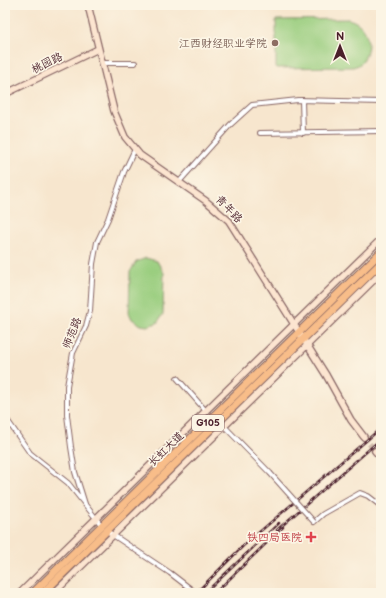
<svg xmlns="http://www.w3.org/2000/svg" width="386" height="598" viewBox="0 0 386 598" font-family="'Balsamiq Sans','LXGW WenKai TC',sans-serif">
  <rect width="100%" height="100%" fill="#fcf5e5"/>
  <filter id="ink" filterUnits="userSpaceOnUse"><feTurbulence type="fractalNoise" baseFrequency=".025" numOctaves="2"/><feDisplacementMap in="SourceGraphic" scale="8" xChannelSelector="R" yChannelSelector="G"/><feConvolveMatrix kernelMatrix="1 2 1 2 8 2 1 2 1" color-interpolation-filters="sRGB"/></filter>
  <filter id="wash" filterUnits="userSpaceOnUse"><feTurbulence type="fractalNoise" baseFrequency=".012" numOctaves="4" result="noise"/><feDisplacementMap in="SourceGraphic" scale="16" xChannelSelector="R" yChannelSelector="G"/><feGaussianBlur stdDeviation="0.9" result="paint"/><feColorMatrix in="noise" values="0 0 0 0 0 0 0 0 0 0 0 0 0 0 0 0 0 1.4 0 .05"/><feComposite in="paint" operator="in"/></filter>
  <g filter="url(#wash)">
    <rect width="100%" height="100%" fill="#f7e6ce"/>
    <g fill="#99cd7e" stroke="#727654">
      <path d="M348,19C370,24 374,51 359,65L353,67L276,68V20Z"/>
      <path d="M146,258L157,261L164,273L163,314L157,323L147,326L141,325L132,319L129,313L130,272L136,262Z"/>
    </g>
  </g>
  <g filter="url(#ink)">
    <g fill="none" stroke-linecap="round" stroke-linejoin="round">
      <path stroke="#d4bead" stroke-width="5.5" stroke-dasharray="5.5 3" stroke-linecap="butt" d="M364,437L375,451"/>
      <defs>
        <g id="street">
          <path d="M102,63H135"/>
          <path d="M302,100L303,133"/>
          <path d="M260,133L381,131"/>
          <path d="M179,182L230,125L252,105L298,100L381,102"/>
          <path d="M177,378L206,411"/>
          <path d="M5,417L30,453L68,483L102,526"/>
          <path d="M225,427L270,473"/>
          <path d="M85,504L75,472L71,447L67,415V386L73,353L86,326L90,311L93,264L97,242L108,219L124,172L135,149"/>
          <path d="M314,522L323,514L360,493L368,496L381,506"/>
          <path d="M107,531L170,573"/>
        </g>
        <g id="secondary">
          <path d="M88,5L114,111L125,137L140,155L206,201L229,221L326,375L351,420L364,437"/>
          <path d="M5,94L98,49"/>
          <path d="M375,451L381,458"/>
          <path d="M20,593L381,239"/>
          <path d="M54,593L381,273"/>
        </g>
        <g id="highway">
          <path d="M33,593L381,252"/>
          <path d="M43,593L381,263"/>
        </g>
      </defs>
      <use href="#street" stroke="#876564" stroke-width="6"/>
      <use href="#secondary" stroke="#876564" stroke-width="8"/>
      <use href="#highway" stroke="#876564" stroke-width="9"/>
      <use href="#street" stroke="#fff" stroke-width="4"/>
      <use href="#secondary" stroke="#fce5d0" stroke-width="5.5"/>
      <use href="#highway" stroke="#f8bd89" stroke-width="7"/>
      <defs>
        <g id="rail">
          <path d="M277,530L381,439"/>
          <path d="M196,593L243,546L381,428"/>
          <path d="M205,593L279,523"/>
          <path d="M215,593L283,527"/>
        </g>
      </defs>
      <use href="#rail" stroke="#4a1f2b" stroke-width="2.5"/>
      <use href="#rail" stroke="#fcf5e5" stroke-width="1" stroke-dasharray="3" stroke-linecap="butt"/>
      <defs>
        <g id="street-bridge">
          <path d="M270,473L314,522"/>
          <path d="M170,573L196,593"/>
        </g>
      </defs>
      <use href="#street-bridge" stroke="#876564" stroke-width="6" stroke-linecap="butt"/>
      <use href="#street-bridge" stroke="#fff" stroke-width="4"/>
    </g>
  </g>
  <circle fill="#8d6e63" stroke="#fcf5e5" stroke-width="1.5" cx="275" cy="43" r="4"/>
  <path fill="#e0444e" stroke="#fcf5e5" stroke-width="1.5" d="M309 531h4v4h4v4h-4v4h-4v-4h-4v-4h4z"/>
  <g text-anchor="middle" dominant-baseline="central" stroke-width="3.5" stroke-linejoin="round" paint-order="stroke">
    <rect fill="#fcf5e5" stroke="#7f5f63" stroke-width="1" x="192" y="415" width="32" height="16" rx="3"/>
    <g font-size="10" font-weight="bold" fill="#4a1f2b">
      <text x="208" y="423">G105</text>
    </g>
    <g font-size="11" fill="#785e54" stroke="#fcf5e5" text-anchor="end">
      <text x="267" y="43">江西财经职业学院</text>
    </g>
    <g font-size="11" fill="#4a1f2b" stroke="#fcf5e5">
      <text transform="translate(47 63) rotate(-26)">桃园路</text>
      <text transform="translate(229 209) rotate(46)">青年路</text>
      <text transform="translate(72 333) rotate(-68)">师范路</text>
      <text transform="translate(166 449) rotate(-44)">长虹大道</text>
    </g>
    <g font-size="11" fill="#be3a42" stroke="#fcf5e5" text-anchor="end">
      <text x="302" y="537">铁四局医院</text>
    </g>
  </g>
  <rect width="386" height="598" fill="none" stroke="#fcf5e5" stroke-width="20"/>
  <g transform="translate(340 46)" stroke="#fcf5e5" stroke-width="3" paint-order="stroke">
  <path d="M0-3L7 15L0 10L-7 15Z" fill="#4a1f2b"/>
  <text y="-6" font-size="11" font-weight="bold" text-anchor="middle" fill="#4a1f2b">N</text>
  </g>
</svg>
